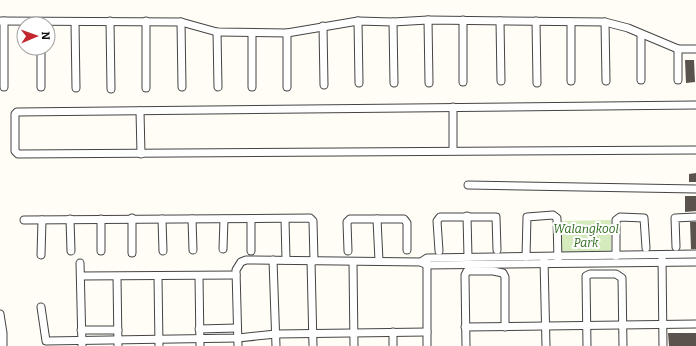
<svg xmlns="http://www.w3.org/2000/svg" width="696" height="346" viewBox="0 0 696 346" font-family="Bitter,serif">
  <rect width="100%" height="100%" fill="#fffdf5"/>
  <path fill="#d5ebbd" d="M611,220V251L562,252V221Z"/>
  <g fill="#5a524d">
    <path d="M685,60H694L695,82L686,83Z"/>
    <path d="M696,173V182H689V174Z"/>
    <path d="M685,196H696V211L685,212Z"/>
    <path d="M690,222H696V249H691Z"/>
    <path d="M668,333H696V346H669Z"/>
  </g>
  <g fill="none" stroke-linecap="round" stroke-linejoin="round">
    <defs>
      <g id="street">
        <path d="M428,20L429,83"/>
        <path d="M463,20V82"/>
        <path d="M0,21L181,22L217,32L287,33L358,21L393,22L428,20L605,22L628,28L678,49H696"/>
        <path d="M4,21V87"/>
        <path d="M110,21L111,89"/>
        <path d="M358,21L359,83"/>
        <path d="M500,21L501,81"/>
        <path d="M536,21L537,83"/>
        <path d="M75,22L76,88"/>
        <path d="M181,22L182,87"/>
        <path d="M393,22L394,83"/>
        <path d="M605,22L606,81"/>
        <path d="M323,26L324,85"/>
        <path d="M217,32L218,87"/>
        <path d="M252,33V87"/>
        <path d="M287,33V87"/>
        <path d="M641,35V80"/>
        <path d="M41,48V87"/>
        <path d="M678,80V49"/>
        <path d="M571,81V22"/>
        <path d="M146,88V21"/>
        <path d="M696,105L17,112L15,114V151L18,154L696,150"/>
        <path d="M140,111L141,154"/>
        <path d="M453,150V107"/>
        <path d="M468,185L696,189"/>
        <path d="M467,216L468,257"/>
        <path d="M132,218V253"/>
        <path d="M70,219L71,251"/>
        <path d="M162,219L163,251"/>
        <path d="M192,219L193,250"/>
        <path d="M251,219V251"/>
        <path d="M285,219L286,260"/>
        <path d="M377,219L379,261"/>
        <path d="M24,220L310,218L313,221L314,261"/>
        <path d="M676,247L675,218L696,217"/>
        <path d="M223,249L224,219"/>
        <path d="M101,251V219"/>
        <path d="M348,251L347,222L350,219H404L407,223V250"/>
        <path d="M439,251L437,221L440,217H496L497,250"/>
        <path d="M41,255L42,220"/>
        <path d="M616,256V220L620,217L644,218L646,248"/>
        <path d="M526,257L527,217L553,215L557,218L558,261"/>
        <path d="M662,258L663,346"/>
        <path d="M544,259L546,346"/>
        <path d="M273,260L276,346"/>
        <path d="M311,261L313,346"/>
        <path d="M353,262L354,346"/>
        <path d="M421,262L427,258L696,254"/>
        <path d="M427,262V346"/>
        <path d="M80,263L82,346"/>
        <path d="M81,276L236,275"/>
        <path d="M199,276L200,346"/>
        <path d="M117,277L118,346"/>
        <path d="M158,277L159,346"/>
        <path d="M41,307L46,341L238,338L276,334L427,332"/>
        <path d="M0,314L3,333V346"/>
        <path d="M465,327L696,324"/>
        <path d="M199,329L237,328"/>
        <path d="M81,330H118"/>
        <path d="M238,346L236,270L241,262L246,260L421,262L427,265L696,262"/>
        <path d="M393,346V332"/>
        <path d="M466,346L465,275L467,271H493L503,273L505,277V327"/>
        <path d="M587,346L586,276L590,274H616L622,278L623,346"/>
      </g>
    </defs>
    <use href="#street" stroke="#444" stroke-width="9"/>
    <use href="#street" stroke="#fff" stroke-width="7"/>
  </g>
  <g text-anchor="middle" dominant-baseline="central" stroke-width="4" stroke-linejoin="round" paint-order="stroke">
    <g font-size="12" font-style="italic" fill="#2f6b1f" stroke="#fff">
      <text x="586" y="229">Walangkool<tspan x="586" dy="14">Park</tspan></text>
    </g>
  </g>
  <g transform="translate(36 36) rotate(88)"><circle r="19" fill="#ffffff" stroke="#a0a0a0"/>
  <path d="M0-3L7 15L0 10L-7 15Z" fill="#c4262e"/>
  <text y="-6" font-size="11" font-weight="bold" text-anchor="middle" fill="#111111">N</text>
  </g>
</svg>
